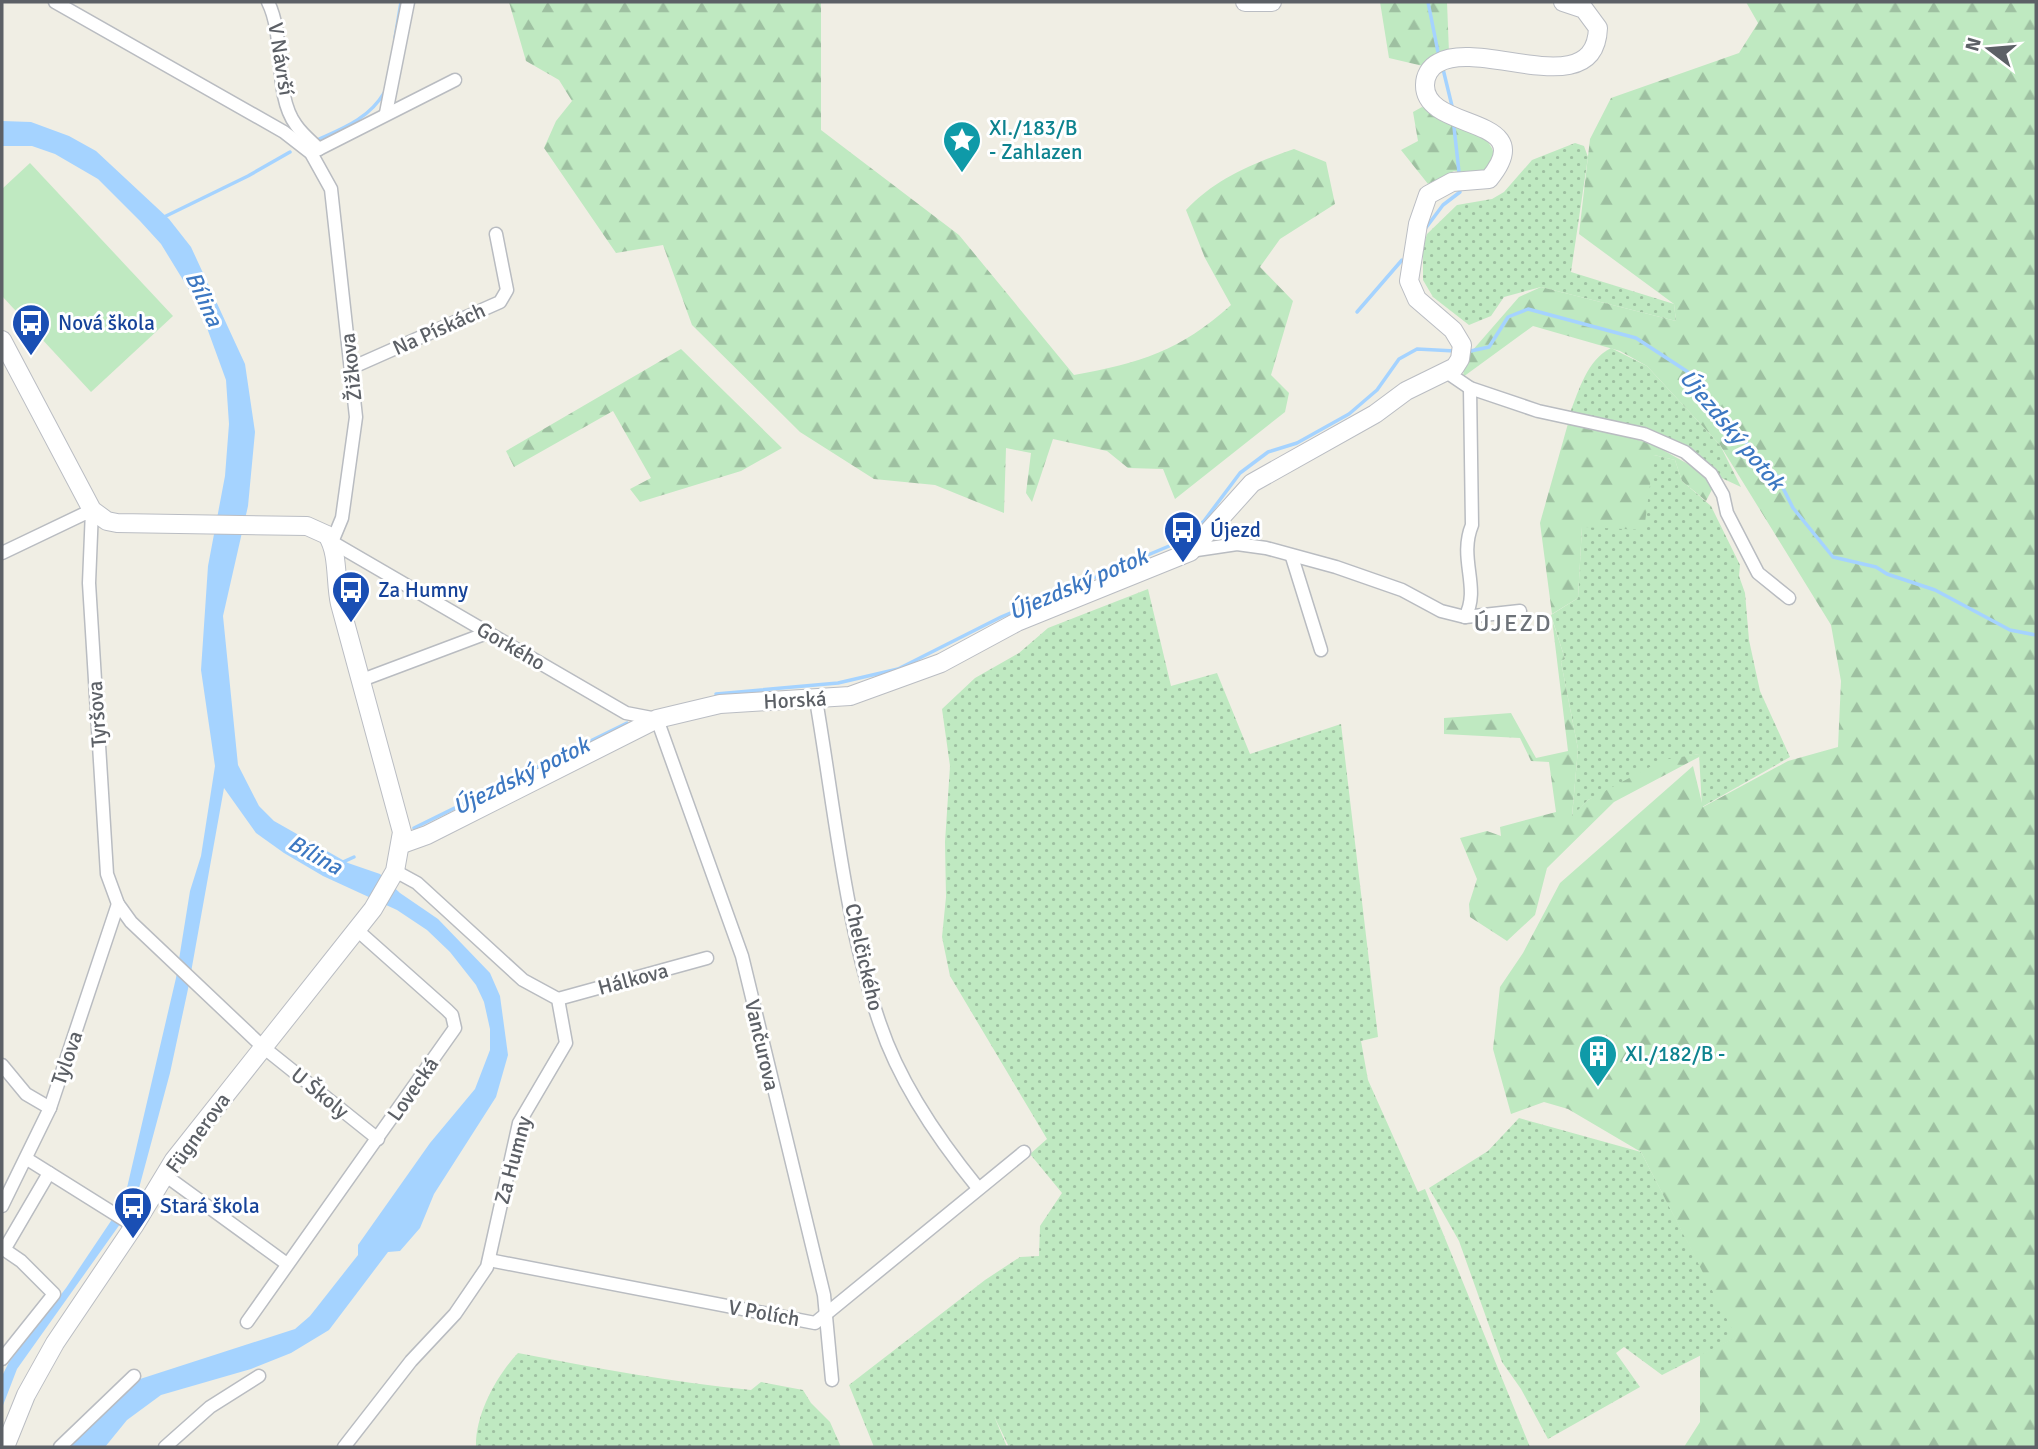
<svg xmlns="http://www.w3.org/2000/svg" width="2038" height="1449" viewBox="0 0 2038 1449" font-family="Signika,sans-serif">
  <defs>
    <pattern id="grass-dots" width="8" height="8" patternUnits="userSpaceOnUse" patternTransform="scale(1.75)"><rect width="8" height="8" fill="#bfe9c1"/><path d="M2 2h.1M6 6h.1" fill="none" stroke="#9ec0a1" stroke-width="1.8" stroke-linecap="round"/></pattern>
    <pattern id="forest-firs" width="22" height="20" patternUnits="userSpaceOnUse" patternTransform="scale(1.75)"><rect width="22" height="20" fill="#bfe9c1"/><path d="M5 1l3.5 6h-7zM16 11l3.5 6h-7z" fill="#9ec0a1"/></pattern>
  </defs>
  <rect width="100%" height="100%" fill="#f0eee4"/>
  <g fill="url(#grass-dots)">
    <path d="M1575,143L1584,146L1588,157L1571,272L1674,304L1676,321L1541,287L1504,297L1491,316L1469,325L1433,297L1423,280V247L1427,234L1457,205L1492,199L1504,192L1532,160Z"/>
    <path d="M1611,348L1647,366L1720,445L1741,487L1713,474L1697,459L1570,413C1579,390 1587,360 1611,348Z"/>
    <path d="M1654,455L1675,460L1682,481L1711,506L1740,565L1739,576L1745,593L1749,640L1760,691L1790,757L1702,807L1699,754L1684,757L1588,800L1572,817L1578,749L1561,662L1565,659L1551,615L1578,598L1582,527Z"/>
    <path d="M1148,589L1171,686L1217,673L1250,754L1341,724L1378,1037L1361,1041L1368,1080L1418,1192L1425,1189L1530,1447H1009L994,1416L1007,1447H874L849,1385L985,1280L1020,1257L1039,1256L1040,1226L1062,1193L1030,1154L1047,1139L950,976L942,937L946,897L945,842L950,766L942,709L975,678L1019,653L1048,628Z"/>
    <path d="M1519,1118L1641,1152L1737,1337L1662,1375L1624,1347L1616,1353L1640,1387L1548,1439L1521,1389L1502,1362L1459,1241L1429,1188L1488,1151Z"/>
    <path d="M518,1353C595,1368 672,1382 751,1390L761,1382L803,1390L811,1403L830,1422L841,1447H476C475,1415 496,1376 518,1353Z"/>
  </g>
  <g fill="url(#forest-firs)">
    <path d="M509,2H821V130L959,235L1074,375C1140,363 1180,351 1231,305L1205,258L1186,210C1216,178 1254,163 1294,149L1326,162L1335,204L1280,239L1260,267L1293,301L1271,375L1289,393L1285,412L1175,499L1163,469L1128,468L1107,451L1053,439L1032,502L1026,493L1031,453L1006,448L1004,513L935,485L874,479L800,432L692,325L663,245L616,253L544,148L556,121L572,101L559,80L526,61Z"/>
    <path d="M1380,2H1447L1449,53L1423,66L1389,58Z"/>
    <path d="M1746,2H2036V1447H1684L1700,1422V1355L1736,1337L1641,1152L1568,1109L1544,1102L1511,1114L1493,1049L1500,987L1523,953L1560,883L1693,766L1703,807L1788,761L1838,747L1841,681L1831,625L1720,445L1647,366L1620,351L1533,326L1463,377L1465,359L1519,297L1541,287L1676,321L1674,304L1579,234L1590,139L1611,98L1739,53L1758,23Z"/>
    <path d="M1422,107C1447,119 1492,128 1495,159L1481,175L1454,171L1428,184L1401,150L1418,141L1413,112Z"/>
    <path d="M681,349L782,448L741,471L640,502L630,489L651,478L613,411L514,467L506,451Z"/>
    <path d="M1569,420L1652,444L1717,480L1706,501L1682,481L1675,460L1654,455L1644,530L1582,527L1578,598L1552,614L1540,523Z"/>
    <path d="M1552,619L1565,659L1561,662L1578,749L1572,816L1588,800L1663,760L1699,754V757L1614,802L1547,868L1535,915L1507,941L1470,917L1469,904L1477,879L1460,838L1487,831L1501,836L1500,827L1556,812L1549,762L1531,761L1520,738L1444,734V718L1511,713L1536,758L1568,751Z"/>
  </g>
  <path fill="#bfe9c1" d="M30,163L173,316L91,392L2,296V189Z"/>
  <path fill="#a5d3ff" d="M2,121L31,122L69,136L96,151L169,219L191,247L245,364L255,432L248,506L223,616L238,765L259,806L274,821L348,863L380,874L400,893L438,919L490,973L500,996L508,1055L496,1097L434,1194L420,1228L400,1251L388,1252L329,1330L291,1353L251,1369L161,1395L127,1420L105,1447H66L137,1380L295,1329L310,1316L358,1255V1245L430,1143L475,1089L490,1050V1029L484,1002L476,985L450,952L427,930L397,910L323,876L284,853L256,833L224,788L188,989L170,1073L135,1203L17,1369L2,1408V1376L9,1362L66,1288L119,1209L126,1192L176,978L190,891L201,856L215,766L201,670L208,566L225,476L229,424L226,380L199,306L161,244L140,221L98,179L55,154L32,146H2Z"/>
  <g fill="none" stroke-linecap="round" stroke-linejoin="round">
    <g stroke="#a5d3ff" stroke-width="3.5">
      <path d="M1428,2L1438,52"/>
      <path d="M395,38L401,2"/>
      <path d="M1443,69L1452,106"/>
      <path d="M1454,127L1459,172"/>
      <path d="M315,141C341,129 369,119 384,93"/>
      <path d="M164,217L248,176L290,152"/>
      <path d="M1425,229L1443,205L1460,192"/>
      <path d="M1357,312L1402,260"/>
      <path d="M1466,352L1489,347L1508,317L1528,309L1636,338L1688,372L1706,398L1745,440L1757,461L1777,476L1793,508L1833,557L1876,567L1887,574L1935,590L2010,630L2036,635"/>
      <path d="M716,694L838,683L898,669L1001,617L1181,541L1204,521L1240,473L1268,452L1297,443L1349,414L1377,390L1399,359L1417,349L1455,351"/>
      <path d="M414,828L627,723"/>
      <path d="M343,862L354,857"/>
    </g>
    <defs>
      <g id="street">
        <path d="M55,2L284,132L311,153L331,189L356,417L342,518L332,542L626,713L657,719L742,956L824,1295L832,1380"/>
        <path d="M268,2C286,38 273,94 296,125C302,134 311,141 319,149"/>
        <path d="M386,113L408,2"/>
        <path d="M311,153L455,80"/>
        <path d="M351,368L500,302L507,290L496,234"/>
        <path d="M1448,373L1470,388L1538,411L1644,434L1685,452L1711,474L1723,495L1727,513L1758,573L1789,598"/>
        <path d="M1190,551L1237,544L1266,548L1336,567L1402,590L1441,611L1465,617L1520,611"/>
        <path d="M2,553L92,510L89,583L107,874L118,904L131,922L263,1047L378,1139"/>
        <path d="M1292,557L1321,650"/>
        <path d="M1465,617C1481,588 1458,559 1472,525L1470,388"/>
        <path d="M362,680L487,633"/>
        <path d="M816,700C834,804 845,924 880,1024C900,1084 938,1139 978,1188"/>
        <path d="M558,999L707,958"/>
        <path d="M2,1065L26,1094L50,1108"/>
        <path d="M27,1159L134,1226"/>
        <path d="M166,1176L287,1264"/>
        <path d="M2,1206L50,1108L118,904"/>
        <path d="M2,1248L21,1261L54,1294L2,1359"/>
        <path d="M4,1250L49,1173"/>
        <path d="M489,1260L815,1323L1024,1152"/>
        <path d="M247,1322L455,1028L452,1015L447,1010L357,930"/>
        <path d="M60,1447L134,1376"/>
        <path d="M165,1447L210,1407L259,1376"/>
        <path d="M344,1447L411,1361L455,1314L487,1267L519,1123L566,1043L558,999L523,980L417,883L395,871"/>
      </g>
      <g id="secondary">
        <path d="M1245,2H1272"/>
        <path d="M2,340L92,510L107,521L117,523L307,526L327,535C339,553 335,582 340,604L402,832L395,871L373,909L174,1160L134,1226L55,1343L26,1395L5,1447"/>
        <path d="M402,844L427,835L657,719L720,704L850,696L941,663L1017,622L1190,552L1252,483L1375,414L1406,391L1455,367L1460,359L1462,345L1453,330L1417,299L1409,281L1418,224L1428,195L1452,182L1489,179C1543,114 1424,133 1425,85C1425,76 1430,67 1438,63C1480,38 1595,105 1598,28L1584,9L1563,2"/>
      </g>
    </defs>
    <use href="#street" stroke="#b9bcc1" stroke-width="15"/>
    <use href="#secondary" stroke="#babdc3" stroke-width="20"/>
    <use href="#street" stroke="#fff" stroke-width="12"/>
    <use href="#secondary" stroke="#fff" stroke-width="18"/>
  </g>
  <defs>
    <symbol id="sight-pin" viewBox="-11 -11 22 30"><path d="M0 17L-7.5 6A9.5 9.5 0 1 1 7.5 6Z" fill="#0f9aa8" stroke="#fff"/><path d="M0-6L1.8-2.2L6-1.7L2.9 1.2L3.7 5.4L0 3.3L-3.7 5.4L-2.9 1.2L-6-1.7L-1.8-2.2Z" fill="#fff"/></symbol>
    <symbol id="bus-pin" viewBox="-11 -11 22 30"><path d="M0 17L-7.5 6A9.5 9.5 0 1 1 7.5 6Z" fill="#1a4fb4" stroke="#fff"/><path d="M-5-6H5V4H4V6H2V4H-2V6H-4V4H-5ZM-3.5-4V0h7V-4ZM-3.5 1.2v1.5H-2V1.2ZM2 1.2v1.5H3.5V1.2Z" fill="#fff"/></symbol>
    <symbol id="building-pin" viewBox="-11 -11 22 30"><path d="M0 17L-7.5 6A9.5 9.5 0 1 1 7.5 6Z" fill="#0f9aa8" stroke="#fff"/><path d="M-4-6H4V6H1V3H-1V6H-4ZM-2.5-4.3h1.7v1.8h-1.7ZM.8-4.3h1.7v1.8H.8ZM-2.5-1h1.7V.8h-1.7ZM.8-1h1.7V.8H.8Z" fill="#fff"/></symbol>
  </defs>
  <g fill-rule="evenodd">
    <use href="#sight-pin" x="940" y="118" width="44" height="60"/>
    <use href="#bus-pin" x="9" y="301" width="44" height="60"/>
    <use href="#bus-pin" x="1161" y="508" width="44" height="60"/>
    <use href="#bus-pin" x="329" y="568" width="44" height="60"/>
    <use href="#building-pin" x="1576" y="1032" width="44" height="60"/>
    <use href="#bus-pin" x="111" y="1184" width="44" height="60"/>
  </g>
  <g text-anchor="middle" dominant-baseline="central" stroke-width="6" stroke-linejoin="round" paint-order="stroke">
    <g font-size="21" fill="#5c6066" stroke="#fff">
      <text transform="translate(281 59) rotate(81)">V Návrší</text>
      <text transform="translate(439 329) rotate(-24)">Na Pískách</text>
      <text transform="translate(351 367) rotate(-96)">Žižkova</text>
      <text transform="translate(511 646) rotate(30)">Gorkého</text>
      <text transform="translate(795 700) rotate(-3)">Horská</text>
      <text transform="translate(97 714) rotate(-94)">Tyršova</text>
      <text transform="translate(864 957) rotate(77)">Chelčického</text>
      <text transform="translate(633 979) rotate(-15)">Hálkova</text>
      <text transform="translate(762 1045) rotate(77)">Vančurova</text>
      <text transform="translate(67 1058) rotate(-71)">Tylova</text>
      <text transform="translate(413 1089) rotate(-55)">Lovecká</text>
      <text transform="translate(320 1093) rotate(39)">U Školy</text>
      <text transform="translate(198 1133) rotate(-54)">Fügnerova</text>
      <text transform="translate(513 1160) rotate(-75)">Za Humny</text>
      <text transform="translate(764 1313) rotate(10)">V Polích</text>
    </g>
    <g font-size="21" fill="#0d838f" stroke="#fff" text-anchor="start">
      <text x="989" y="128">XI./183/B<tspan x="989" dy="24">- Zahlazen</tspan></text>
      <text x="1625" y="1054">XI./182/B -</text>
    </g>
    <g font-size="21" fill="#164399" stroke="#fff" text-anchor="start">
      <text x="58" y="323">Nová škola</text>
      <text x="1210" y="530">Újezd</text>
      <text x="378" y="590">Za Humny</text>
      <text x="160" y="1206">Stará škola</text>
    </g>
    <g font-size="23" font-style="italic" fill="#3d78c2" stroke="#fff">
      <text transform="translate(204 299) rotate(65)">Bílina</text>
      <text transform="translate(1732 430) rotate(50)">Újezdský potok</text>
      <text transform="translate(1078 584) rotate(-23)">Újezdský potok</text>
      <text transform="translate(521 776) rotate(-26)">Újezdský potok</text>
      <text transform="translate(315 855) rotate(29)">Bílina</text>
    </g>
    <g font-size="24" letter-spacing="2" fill="#6d7278" stroke="#fff">
      <text x="1513" y="623">ÚJEZD</text>
    </g>
  </g>
  <rect width="2038" height="1449" fill="none" stroke="#5c6066" stroke-width="7"/>
  <g transform="translate(1989 49) rotate(286)" stroke="#ffffff" stroke-width="5" paint-order="stroke">
  <path d="M0-5L12 26L0 18L-12 26Z" fill="#5c6066"/>
  <text y="-10" font-size="19" font-weight="bold" text-anchor="middle" fill="#5c6066">N</text>
  </g>
</svg>
